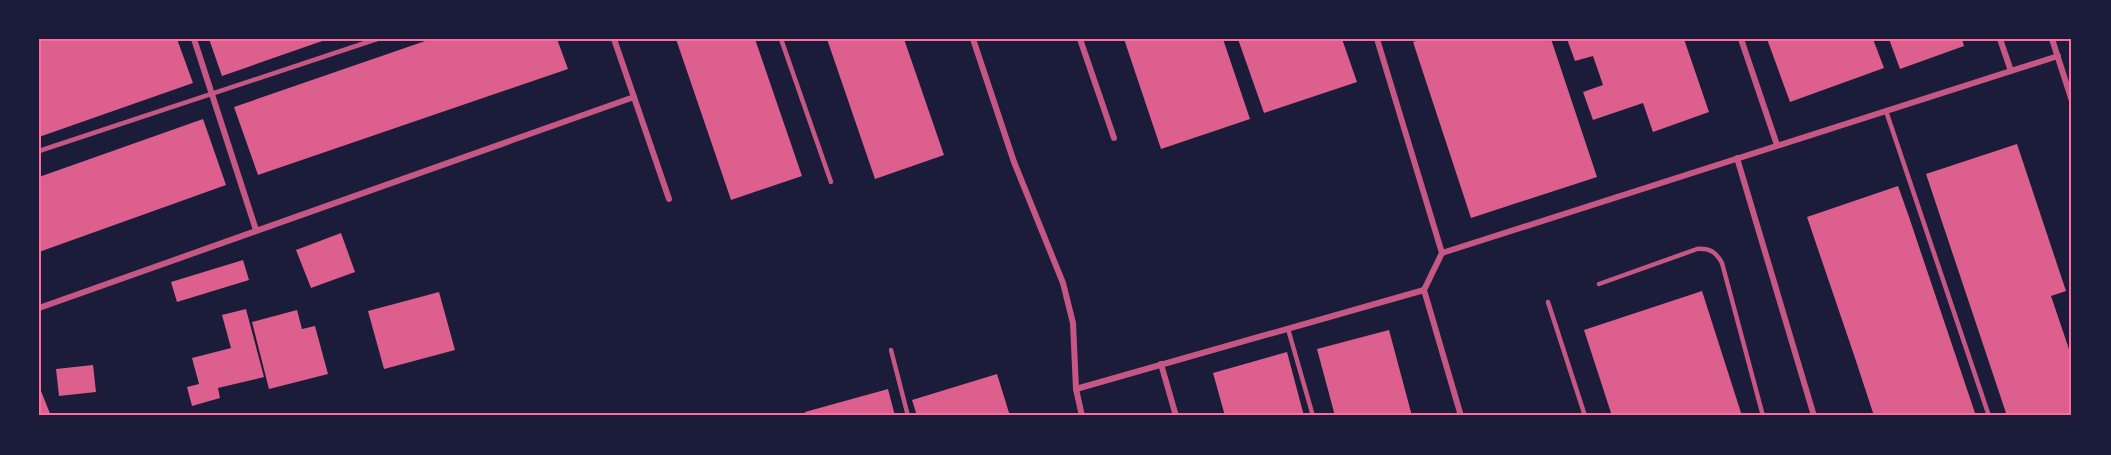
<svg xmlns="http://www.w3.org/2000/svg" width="2111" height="455" viewBox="0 0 2111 455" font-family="'Varela Round',sans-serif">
  <rect width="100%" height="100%" fill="#1b1b3a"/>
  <g fill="#dd5f8e">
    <path d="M39,39H177L193,83L39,137Z"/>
    <path d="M209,39H328L222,76Z"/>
    <path d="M431,39H557L568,69L258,175L234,107Z"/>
    <path d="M676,39H755L802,176L731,200Z"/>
    <path d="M827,39H904L944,155L875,179Z"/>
    <path d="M1124,39H1223L1250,119L1161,149Z"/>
    <path d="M1238,39H1342L1357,82L1264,113Z"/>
    <path d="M1423,39H1551L1597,177L1471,218L1413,42Z"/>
    <path d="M1567,39H1684L1709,112L1653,132L1643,103L1593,120L1583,92L1603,85L1593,56L1575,61Z"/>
    <path d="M1767,39H1873L1884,68L1790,102Z"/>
    <path d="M1889,39H1962L1964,46L1900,69Z"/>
    <path d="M203,119L226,185L39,252V177Z"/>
    <path d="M2017,144L2066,291L2051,296L2072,358V416H2007L1926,174Z"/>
    <path d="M1898,186L1908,214L1976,416H1874L1855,358L1807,217Z"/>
    <path d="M341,233L355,272L311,288L296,250Z"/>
    <path d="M243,260L249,280L177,302L171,282Z"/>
    <path d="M1702,291L1742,416H1612L1584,330Z"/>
    <path d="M439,292L455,350L384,369L368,311Z"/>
    <path d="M246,309L264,377L218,388L220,398L192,406L187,387L199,384L192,358L231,348L222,315Z"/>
    <path d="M297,310L302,329L315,326L328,374L269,389L252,322Z"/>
    <path d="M1389,330L1412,416H1335L1317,349Z"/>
    <path d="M1287,352L1304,416H1225L1213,373Z"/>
    <path d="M93,365L96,392L59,396L56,369Z"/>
    <path d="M997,374L1010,416H917L912,400Z"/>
    <path d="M39,386L51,416H39Z"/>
    <path d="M888,389L895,416H806L805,412Z"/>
  </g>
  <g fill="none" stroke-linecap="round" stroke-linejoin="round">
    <g stroke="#c65784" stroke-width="4.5">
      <path d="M781,39L831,182"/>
      <path d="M1886,111L1989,416"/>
      <path d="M39,151L377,39"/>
      <path d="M1599,284L1697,249C1710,248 1716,252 1722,263L1763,416"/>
      <path d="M1548,302L1585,416"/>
      <path d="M1288,329L1313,416"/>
      <path d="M891,350L908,416"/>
    </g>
    <g stroke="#c65784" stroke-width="6">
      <path d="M194,39L256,230"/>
      <path d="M614,39L669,199"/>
      <path d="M973,39L1014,162L1063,283L1073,323L1076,389L1082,416"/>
      <path d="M1080,39L1114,138"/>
      <path d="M1377,39L1442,253"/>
      <path d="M1741,39L1777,145"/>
      <path d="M2000,39L2011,71"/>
      <path d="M2052,39L2072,101"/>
      <path d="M1737,158L1814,416"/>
      <path d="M1442,253L2058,56"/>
      <path d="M1442,253L1424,290L1461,416"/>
      <path d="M39,308L634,97"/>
      <path d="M1161,364L1176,416"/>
      <path d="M1076,389L1424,290"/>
    </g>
  </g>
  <rect width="2111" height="455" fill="none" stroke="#1b1b3a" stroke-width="81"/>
  <rect x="40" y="40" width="2030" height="374" fill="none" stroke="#ff6b9d" stroke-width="2"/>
</svg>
